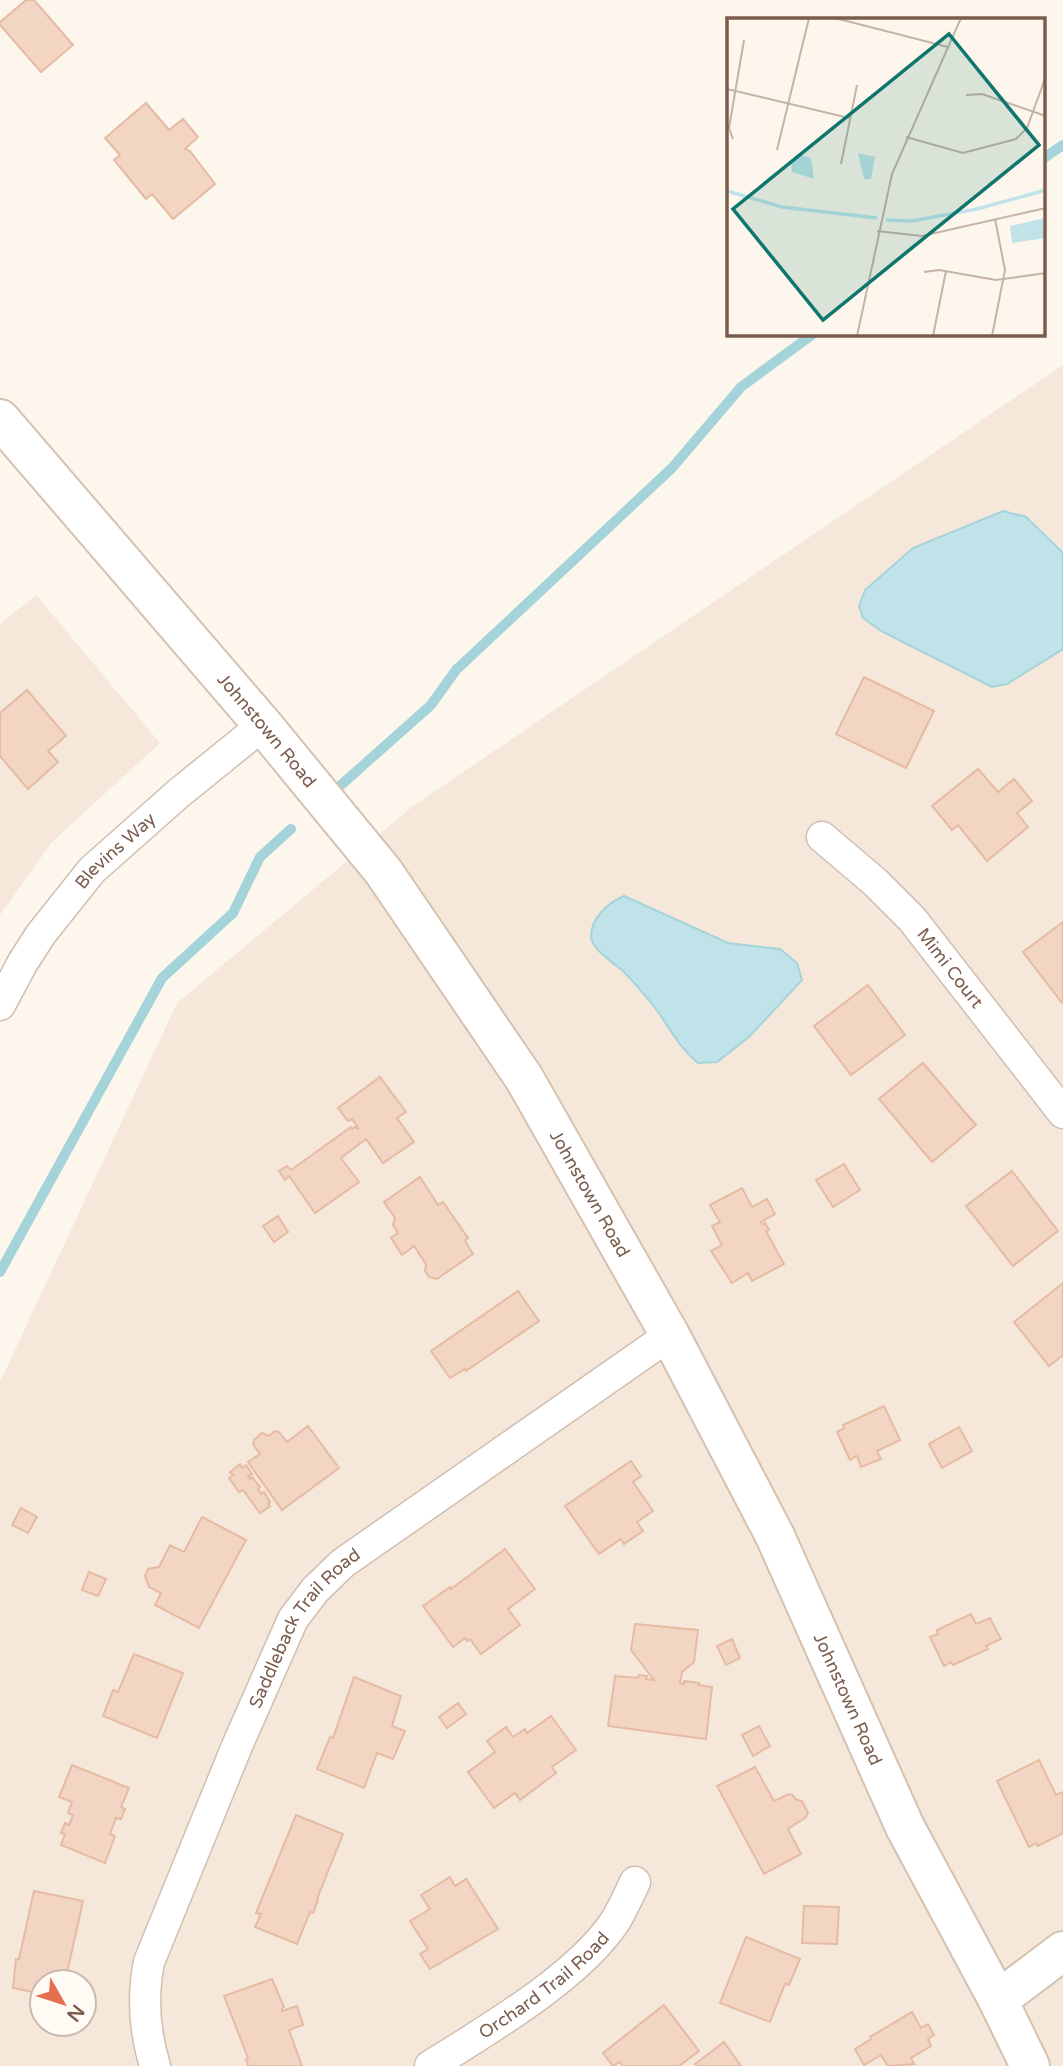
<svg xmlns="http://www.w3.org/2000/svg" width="1063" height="2066" viewBox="0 0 1063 2066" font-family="'Varela Round',sans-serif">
  <rect width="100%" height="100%" fill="#fdf6ec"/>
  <g fill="#f5e8da" fill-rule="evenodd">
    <path d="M1063,365V2066H0V1382L177,1003L413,806ZM42,1982H84V2024H42Z"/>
    <path d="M36,595L160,743L52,842L0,915V624Z"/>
  </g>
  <g fill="#bfe3e8" stroke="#a5d3da" stroke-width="2">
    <path d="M1003,511L1026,517L1063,553V649L1007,684L992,687L881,631L863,618L859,606L865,590L913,548Z"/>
    <path d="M624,896L728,943L780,949L797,963L802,980L749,1037L717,1062L698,1063C677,1046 668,1024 652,1004C643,993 633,981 623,971C614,963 591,949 591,936C591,918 609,902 624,896Z"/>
  </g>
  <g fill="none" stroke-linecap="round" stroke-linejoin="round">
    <g stroke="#a5d3da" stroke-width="10">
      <path d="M1044,158L1063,145"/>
      <path d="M341,785L431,705L456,670L672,468L741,387L813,334"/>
      <path d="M0,1272L162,978L233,913L260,857L291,829"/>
    </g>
  </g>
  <g fill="#f3d5c3" stroke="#e6bba3" stroke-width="2">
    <path d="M26,0H34L73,45L41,72L0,25V22Z"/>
    <path d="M146,103L169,130L183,119L198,137L185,149L190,151L215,184L173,219L152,194L146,199L114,160L120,155L105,138Z"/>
    <path d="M864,677L934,711L906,768L836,734Z"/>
    <path d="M27,690L66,736L48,751L58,762L28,789L0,756V713Z"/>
    <path d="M978,769L998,792L1014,779L1032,801L1017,813L1028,827L987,861L958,825L952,830L932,806Z"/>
    <path d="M1063,922V1002L1062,1003L1023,952Z"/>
    <path d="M868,985L905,1035L851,1075L814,1026Z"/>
    <path d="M923,1063L976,1125L932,1162L879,1099Z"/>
    <path d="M380,1077L406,1112L397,1118L414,1142L383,1163L366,1139L341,1158L359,1182L315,1213L289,1176L285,1180L279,1171L287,1166L291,1170L351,1127L352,1129L355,1127L359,1129L352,1119L348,1121L338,1108Z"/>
    <path d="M844,1164L860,1190L833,1207L816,1180Z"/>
    <path d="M1012,1171L1058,1231L1013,1266L966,1206Z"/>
    <path d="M420,1177L438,1205L443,1202L468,1238L465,1241L473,1254L437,1279L429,1277L425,1271L426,1264L414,1246L402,1255L391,1238L398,1233L393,1225L395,1218L384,1202Z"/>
    <path d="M742,1188L752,1207L767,1199L775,1214L761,1222L763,1225L765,1223L769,1230L766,1231L784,1264L752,1281L748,1273L732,1283L711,1251L722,1245L712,1226L720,1222L710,1205Z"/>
    <path d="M278,1216L288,1232L274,1242L263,1226Z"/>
    <path d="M1063,1283V1355L1049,1366L1014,1322Z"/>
    <path d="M518,1291L539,1321L466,1371L465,1369L450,1378L431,1351Z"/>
    <path d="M884,1406L900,1440L877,1451L881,1459L861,1467L857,1456L850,1460L837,1432L844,1428L843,1425Z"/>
    <path d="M308,1426L339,1468L282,1510L248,1462L260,1454L253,1444L254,1440L262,1433L269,1436L275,1431L279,1432L287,1442Z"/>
    <path d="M959,1427L972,1451L942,1468L929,1444Z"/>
    <path d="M631,1461L641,1476L633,1482L653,1511L637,1522L643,1531L624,1544L621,1539L599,1554L565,1506Z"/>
    <path d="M240,1464L242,1468L246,1465L252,1474L248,1476L250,1479L252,1477L260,1487L258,1489L261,1494L264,1492L270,1502L268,1504L270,1506L260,1513L243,1490L239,1492L229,1478L233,1475L230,1472Z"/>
    <path d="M21,1508L37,1517L28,1533L12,1525Z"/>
    <path d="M202,1517L246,1540L199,1628L155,1605L161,1593L149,1587L145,1576L148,1569L159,1567L170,1545L184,1552Z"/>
    <path d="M505,1549L535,1589L508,1609L520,1625L481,1654L470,1639L467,1641L465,1638L453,1647L423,1606L450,1587L451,1589Z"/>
    <path d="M89,1572L106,1579L98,1596L82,1590Z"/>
    <path d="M971,1614L976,1624L990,1618L1001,1639L986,1646L988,1649L953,1665L951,1662L944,1666L930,1637L938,1634L937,1630Z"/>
    <path d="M635,1624L698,1630L694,1662L682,1672L680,1683L684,1684V1681L699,1683L698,1685L712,1687L706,1739L608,1726L615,1676L638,1678L639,1675L647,1676L646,1679L654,1680L631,1650Z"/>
    <path d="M732,1639L740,1658L726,1665L717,1646Z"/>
    <path d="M134,1654L183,1673L157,1738L103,1716L113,1690L118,1692Z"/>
    <path d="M354,1677L401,1696L392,1726L405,1731L393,1759L377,1753L364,1788L317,1769L330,1737L333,1738Z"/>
    <path d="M458,1703L466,1714L447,1728L439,1717Z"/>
    <path d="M551,1716L576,1750L552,1767L556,1773L520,1800L515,1793L494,1808L468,1772L495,1752L487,1741L506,1727L513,1737L525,1729L527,1733Z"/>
    <path d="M759,1726L770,1746L753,1756L742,1735Z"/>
    <path d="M1039,1760L1056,1795L1063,1792V1833L1038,1846L1036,1843L1029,1847L997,1781Z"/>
    <path d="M72,1765L129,1788L121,1807L125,1809L121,1819L116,1818L110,1834L115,1836L105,1863L61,1845L65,1834L61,1833L65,1823L69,1825L73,1815L68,1813L72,1802L59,1797Z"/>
    <path d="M755,1767L774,1801L789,1794L793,1795L795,1799L802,1801L808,1813L806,1817L788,1829L801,1854L764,1874L717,1786Z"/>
    <path d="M296,1815L343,1834L317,1899L318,1900L313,1913L310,1912L297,1944L255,1927L261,1914L256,1913Z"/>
    <path d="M450,1877L455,1886L466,1879L498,1929L430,1969L420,1954L428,1949L410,1921L430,1909L421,1895Z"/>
    <path d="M34,1891L83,1901L65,1982H42V1994L13,1988L16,1959H19Z"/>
    <path d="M804,1906L839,1907L837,1944L802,1943Z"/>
    <path d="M746,1937L800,1959L789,1985L785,1984L770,2022L720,2003Z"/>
    <path d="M272,1979L284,2007L282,2008V2011L297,2006L303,2025L289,2030L302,2066H248L246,2059L248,2058L224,1996Z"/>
    <path d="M664,2005L699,2051L679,2066H623L620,2062L613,2066L603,2053Z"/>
    <path d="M912,2012L921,2028L928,2024L934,2035L928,2039L931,2046L911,2058L914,2064L888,2066L881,2055L864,2065L855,2049L871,2039L870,2037Z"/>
    <path d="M724,2042L741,2066H697L695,2064Z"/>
  </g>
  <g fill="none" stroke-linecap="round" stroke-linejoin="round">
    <defs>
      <g id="street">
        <path id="s1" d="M822,837L875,882L912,919L1063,1113"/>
        <path id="s2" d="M0,1005L23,962L41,934L92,870L179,793L263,725"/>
        <path id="s3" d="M155,2066C145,2033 142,1997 149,1962L237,1746L293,1619L315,1590L343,1563L670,1335"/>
        <path id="s4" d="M430,2066C486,2031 580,1976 616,1920C623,1908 629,1895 635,1882"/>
      </g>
      <g id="secondary">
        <path id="s5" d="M0,419L263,725L383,871L524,1078L670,1335L775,1536L905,1827L998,2000L1030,2066"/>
        <path d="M998,2000L1063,1951"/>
      </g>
    </defs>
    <use href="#street" stroke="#d1beb0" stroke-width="33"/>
    <use href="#secondary" stroke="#d6c0b0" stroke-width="42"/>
    <use href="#street" stroke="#fff" stroke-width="30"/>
    <use href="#secondary" stroke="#fff" stroke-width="38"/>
  </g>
  <g text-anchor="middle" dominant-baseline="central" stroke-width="5" stroke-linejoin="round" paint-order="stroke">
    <g font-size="18" fill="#7a5c4d" stroke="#fffaf3">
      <text stroke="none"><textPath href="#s5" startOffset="410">Johnstown Road</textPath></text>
      <text stroke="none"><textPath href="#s2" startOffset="194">Blevins Way</textPath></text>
      <text stroke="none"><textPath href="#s1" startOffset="184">Mimi Court</textPath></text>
      <text stroke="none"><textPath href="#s5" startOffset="976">Johnstown Road</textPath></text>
      <text stroke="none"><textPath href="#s3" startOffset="476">Saddleback Trail Road</textPath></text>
      <text stroke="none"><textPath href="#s5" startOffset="1544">Johnstown Road</textPath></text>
      <text stroke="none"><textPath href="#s4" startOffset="140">Orchard Trail Road</textPath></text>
    </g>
  </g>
  <g transform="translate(727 18)">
    <rect width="318" height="318" fill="#fdf6ec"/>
    <path d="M131,135L148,139L144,161H137ZM70,136L84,140L87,161L65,154L64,143ZM318,200V220L285,225L283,208Z" fill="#bfe3e8"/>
    <path fill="none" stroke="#bfe3e8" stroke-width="3.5" d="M0,173L55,189L150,200M159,202L185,203L250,191L319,172"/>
    <path fill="none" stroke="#c5b3a7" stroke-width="2" d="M108,0L221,29M0,71L122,100M239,77L255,76L319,98M179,119L236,135L289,121L300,110L319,58M6,121L2,110L17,22M50,132L82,0M114,146L130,67M150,213L195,218L319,190M197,254L212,252L269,262L319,255M130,318L165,156L234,0M206,318L219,253M265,318L278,252L268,201"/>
    <path fill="#0f766e" fill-opacity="0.15" stroke="#0f766e" stroke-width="3.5" d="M222,16L312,127L96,302L6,191Z"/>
    <rect width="318" height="318" fill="none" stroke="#7a5c4d" stroke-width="3.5"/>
  </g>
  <g transform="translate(63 2003) rotate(129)"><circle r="33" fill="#fffaf3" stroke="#cabbb1" stroke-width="2"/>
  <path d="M0-5L12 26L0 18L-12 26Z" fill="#e76f51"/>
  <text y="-10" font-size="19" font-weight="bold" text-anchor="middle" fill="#7a5c4d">N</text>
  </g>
</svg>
